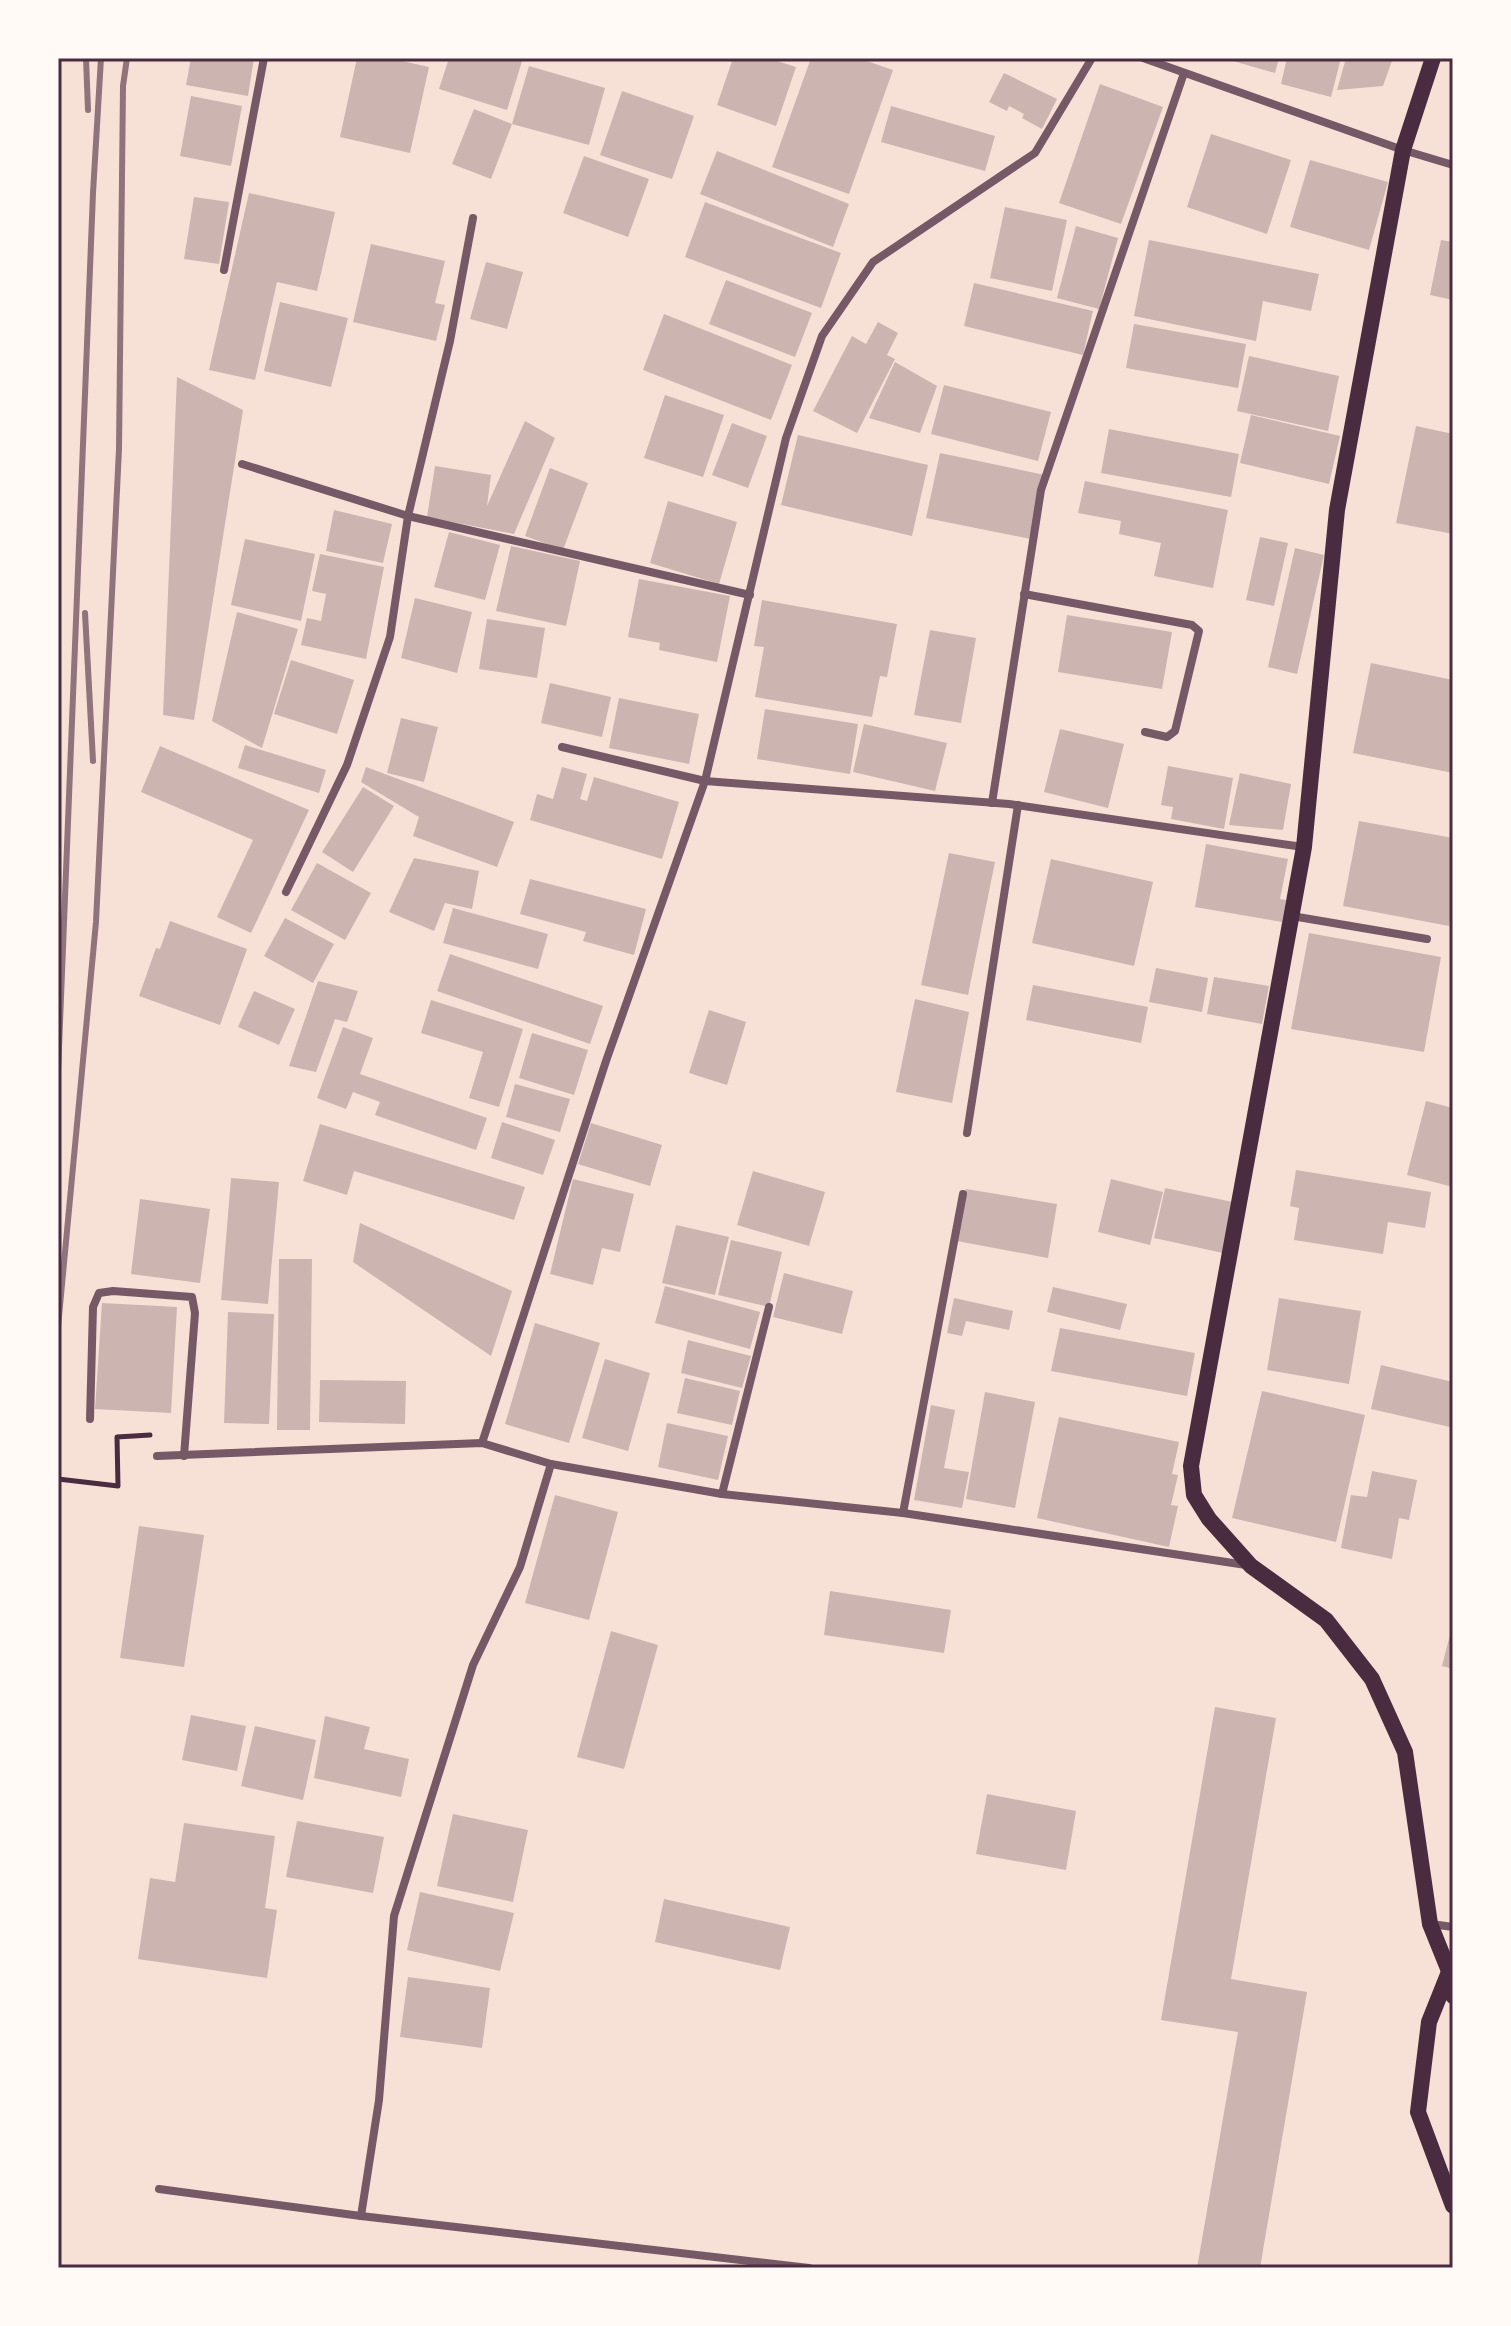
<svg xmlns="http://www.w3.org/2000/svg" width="1511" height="2326" viewBox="0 0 1511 2326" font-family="'Noto Sans',sans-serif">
  <rect width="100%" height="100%" fill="#f7e1d7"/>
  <g fill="#ccb4b1">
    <path d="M191,58H254L248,96L186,85Z"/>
    <path d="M357,58H389L429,67L410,153L340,137Z"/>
    <path d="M449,58H523L507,110L439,89Z"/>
    <path d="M733,58H768L796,67L776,126L717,105Z"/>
    <path d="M811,58H858L893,70L849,194L772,167Z"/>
    <path d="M1234,58H1279L1275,73L1233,61Z"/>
    <path d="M1287,58H1341L1331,97L1281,84Z"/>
    <path d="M1346,58H1393L1383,86L1337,90Z"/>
    <path d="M529,66L605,88L589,145L512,124Z"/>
    <path d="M1004,73L1057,99L1042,129L1022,118L1024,114L1009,106L1007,111L989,102Z"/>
    <path d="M1100,84L1163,107L1121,224L1059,203Z"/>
    <path d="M622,91L694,116L672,179L600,155Z"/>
    <path d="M191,96L242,106L231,166L180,156Z"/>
    <path d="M891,106L995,136L985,171L881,142Z"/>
    <path d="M474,109L512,124L491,179L452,164Z"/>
    <path d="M1211,134L1291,160L1267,234L1187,207Z"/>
    <path d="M717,151L849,204L833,247L700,194Z"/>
    <path d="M584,156L649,179L628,237L563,213Z"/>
    <path d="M1310,160L1388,182L1369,250L1290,227Z"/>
    <path d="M249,193L335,212L317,291L277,282L255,380L209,370Z"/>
    <path d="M194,197L229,202L219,264L184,259Z"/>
    <path d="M705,202L841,253L821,308L685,257Z"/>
    <path d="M1005,207L1067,220L1052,291L990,278Z"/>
    <path d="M1076,226L1118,238L1099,309L1057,298Z"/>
    <path d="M1149,240L1319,274L1311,311L1263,301L1256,341L1134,316Z"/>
    <path d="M1441,240L1453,242V300L1430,295Z"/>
    <path d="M371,244L445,261L435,303L445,305L436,341L353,322Z"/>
    <path d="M486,262L523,272L507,329L470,319Z"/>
    <path d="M726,280L812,313L795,357L709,324Z"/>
    <path d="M974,283L1093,311L1083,355L964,326Z"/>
    <path d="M280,302L348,318L331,387L264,371Z"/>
    <path d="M664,314L792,365L771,420L643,370Z"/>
    <path d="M878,322L898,333L887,355L895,359L857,433L813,411L852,336L866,344Z"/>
    <path d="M1134,324L1246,344L1238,388L1126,368Z"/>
    <path d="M1249,356L1339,376L1328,431L1237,411Z"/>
    <path d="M895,362L937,386L920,433L869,418Z"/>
    <path d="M177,377L243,410L194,720L163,715Z"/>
    <path d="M944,385L1051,412L1038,461L931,434Z"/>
    <path d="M665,395L724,415L703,477L644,458Z"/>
    <path d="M1251,415L1340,436L1329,484L1240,463Z"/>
    <path d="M525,421L555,438L514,534L427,517L435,466L491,475L487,506Z"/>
    <path d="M732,423L767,436L748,488L712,475Z"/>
    <path d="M1416,426L1453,434V534L1396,523Z"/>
    <path d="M1109,429L1239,454L1231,497L1101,473Z"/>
    <path d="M798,435L928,465L912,536L781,505Z"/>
    <path d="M940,453L1045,475L1031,539L926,518Z"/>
    <path d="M550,468L588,483L563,550L525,536Z"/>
    <path d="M1085,481L1228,510L1213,588L1154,576L1161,543L1119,534L1121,521L1078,513Z"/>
    <path d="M668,501L737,522L719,584L650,563Z"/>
    <path d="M334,510L392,524L383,563L326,551Z"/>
    <path d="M449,532L500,545L485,600L434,587Z"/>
    <path d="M1260,537L1288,543L1274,606L1246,600Z"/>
    <path d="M245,539L315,554L301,621L231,605Z"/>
    <path d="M511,546L580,561L566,626L496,611Z"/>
    <path d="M1295,548L1324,555L1297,674L1268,667Z"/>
    <path d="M320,554L384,567L366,659L301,645L307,618L321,621L326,594L312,591Z"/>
    <path d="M639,579L730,596L717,662L659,650L660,643L628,637Z"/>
    <path d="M415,598L472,612L457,673L401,658Z"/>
    <path d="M762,600L897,624L887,677L880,676L872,717L755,697L764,647L754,646Z"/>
    <path d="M237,612L298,629L262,748L212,721Z"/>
    <path d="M1067,615L1172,632L1162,689L1058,672Z"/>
    <path d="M487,619L545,628L537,678L479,669Z"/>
    <path d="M930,630L976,638L961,723L914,715Z"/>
    <path d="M291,660L354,680L337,734L274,714Z"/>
    <path d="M1371,663L1453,680V773L1353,753Z"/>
    <path d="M550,683L611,697L602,737L541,723Z"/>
    <path d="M619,698L699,714L689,764L609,748Z"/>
    <path d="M765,709L858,724L850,774L757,759Z"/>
    <path d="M401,718L438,727L424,782L387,773Z"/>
    <path d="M864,724L947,743L935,791L853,772Z"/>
    <path d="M1060,729L1124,744L1108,808L1044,792Z"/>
    <path d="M245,745L326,770L319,793L238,768Z"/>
    <path d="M160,746L309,810L251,933L217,917L253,840L141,792Z"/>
    <path d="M1168,766L1233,778L1224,829L1171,819L1173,807L1161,805Z"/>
    <path d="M366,767L514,822L497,867L413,836L419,817L361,782Z"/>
    <path d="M562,767L587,774L580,799L587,801L594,777L679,802L662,859L530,820L537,794L553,799Z"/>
    <path d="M1240,773L1291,784L1283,830L1229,825Z"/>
    <path d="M363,787L394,806L353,872L322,852Z"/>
    <path d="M1359,821L1453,838V906L1449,926L1343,906Z"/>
    <path d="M1206,844L1288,859L1280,899L1286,900L1282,922L1195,907Z"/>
    <path d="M949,853L995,862L968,995L921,985Z"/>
    <path d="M414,858L479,871L472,909L445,903L434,931L389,912Z"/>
    <path d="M1051,859L1153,882L1134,966L1032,943Z"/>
    <path d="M317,863L371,893L345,940L291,910Z"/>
    <path d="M530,879L646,909L634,955L583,941L586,932L520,914Z"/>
    <path d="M453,908L548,934L538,969L443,943Z"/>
    <path d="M285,918L334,944L313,983L264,956Z"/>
    <path d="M170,921L247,949L220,1025L139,996L156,948L160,949Z"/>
    <path d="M1309,933L1441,957L1424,1052L1291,1029Z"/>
    <path d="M450,954L603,1006L590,1044L437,991Z"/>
    <path d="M1156,968L1208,978L1202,1012L1149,1002Z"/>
    <path d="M1214,977L1269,986L1262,1024L1207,1014Z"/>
    <path d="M318,981L358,991L347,1022L335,1019L316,1072L289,1066Z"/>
    <path d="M1033,985L1148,1007L1141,1043L1026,1020Z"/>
    <path d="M254,991L295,1009L279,1045L238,1027Z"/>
    <path d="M915,999L969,1012L952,1103L896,1092Z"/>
    <path d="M431,1000L523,1029L499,1107L469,1098L483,1052L421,1033Z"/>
    <path d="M709,1010L746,1022L727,1085L689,1073Z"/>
    <path d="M343,1027L373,1038L360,1074L487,1118L476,1150L375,1115L380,1102L353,1092L346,1109L317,1098Z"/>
    <path d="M532,1033L588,1050L574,1095L519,1078Z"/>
    <path d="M515,1084L570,1099L560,1132L506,1117Z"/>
    <path d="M1426,1101L1453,1108V1187L1407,1175Z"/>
    <path d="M502,1122L555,1140L543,1175L491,1158Z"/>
    <path d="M591,1123L662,1145L650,1186L578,1164Z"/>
    <path d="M320,1124L525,1187L514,1220L354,1171L347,1195L303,1181Z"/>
    <path d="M1296,1170L1431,1192L1425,1228L1388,1222L1383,1254L1294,1240L1299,1208L1290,1206Z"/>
    <path d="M753,1171L825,1192L809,1246L737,1225Z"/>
    <path d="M231,1178L279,1182L268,1304L221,1300Z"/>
    <path d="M573,1179L634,1194L620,1252L602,1248L593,1285L550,1274Z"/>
    <path d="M1111,1179L1163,1192L1150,1245L1098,1232Z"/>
    <path d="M1165,1188L1233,1202L1223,1253L1154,1238Z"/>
    <path d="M966,1189L1057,1204L1048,1258L957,1241Z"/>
    <path d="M140,1199L210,1209L200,1283L131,1274Z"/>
    <path d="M360,1223L512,1291L491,1356L353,1262Z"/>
    <path d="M676,1225L729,1237L715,1295L662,1283Z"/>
    <path d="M731,1240L782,1252L769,1307L718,1295Z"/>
    <path d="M279,1259H312L310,1430H277Z"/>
    <path d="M784,1273L853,1291L842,1334L773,1317Z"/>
    <path d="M665,1286L760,1312L750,1349L655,1323Z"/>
    <path d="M1053,1287L1127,1304L1120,1330L1047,1312Z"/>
    <path d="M954,1298L1013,1311L1009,1330L966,1321L962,1336L947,1333Z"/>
    <path d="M1279,1298L1361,1311L1349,1384L1267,1370Z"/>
    <path d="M102,1303L177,1307L171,1413L95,1409Z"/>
    <path d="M228,1312L274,1314L269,1424L224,1423Z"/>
    <path d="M535,1323L600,1343L569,1443L505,1424Z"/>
    <path d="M1060,1328L1195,1353L1187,1396L1051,1371Z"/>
    <path d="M688,1340L751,1356L742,1388L681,1373Z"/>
    <path d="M605,1359L650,1373L628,1451L582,1438Z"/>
    <path d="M1381,1365L1453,1382V1413L1450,1427L1371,1409Z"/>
    <path d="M685,1378L740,1391L732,1425L677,1413Z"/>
    <path d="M320,1380L406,1381L405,1424L319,1422Z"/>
    <path d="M1262,1391L1365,1415L1336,1542L1232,1518Z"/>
    <path d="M985,1392L1035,1402L1015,1508L966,1499Z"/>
    <path d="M931,1405L955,1410L944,1468L969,1472L962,1508L914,1500Z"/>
    <path d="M1059,1417L1179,1442L1172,1474L1178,1475L1171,1505L1178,1506L1169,1547L1037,1518Z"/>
    <path d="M667,1423L728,1436L718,1480L658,1467Z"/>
    <path d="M1372,1471L1417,1480L1409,1520L1399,1518L1392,1559L1341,1548L1351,1495L1367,1497Z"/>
    <path d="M555,1495L618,1512L589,1620L525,1603Z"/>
    <path d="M139,1526L204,1535L184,1667L120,1658Z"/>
    <path d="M830,1591L951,1610L944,1653L824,1635Z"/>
    <path d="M1452,1627H1453V1669L1442,1666Z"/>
    <path d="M611,1631L658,1645L624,1769L577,1757Z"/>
    <path d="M1215,1707L1276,1718L1231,1979L1307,1992L1260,2268H1197L1238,2032L1161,2020Z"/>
    <path d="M191,1715L246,1726L237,1771L182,1760Z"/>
    <path d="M325,1716L370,1727L364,1749L409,1759L401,1797L314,1778Z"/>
    <path d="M255,1726L316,1740L303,1800L241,1786Z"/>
    <path d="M987,1794L1076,1811L1066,1870L976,1854Z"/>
    <path d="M453,1814L528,1830L513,1902L437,1886Z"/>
    <path d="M297,1821L384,1837L373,1893L286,1877Z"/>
    <path d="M184,1823L275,1836L265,1908L277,1910L267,1978L138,1959L150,1878L175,1882Z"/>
    <path d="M420,1892L514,1913L500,1971L407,1950Z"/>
    <path d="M664,1899L790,1927L780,1970L655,1942Z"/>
    <path d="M408,1977L490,1988L482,2048L400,2037Z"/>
  </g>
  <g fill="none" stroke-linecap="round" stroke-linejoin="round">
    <path stroke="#4a2c40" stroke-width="5" d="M58,1479L118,1486L117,1437L150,1435"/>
    <g stroke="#755966" stroke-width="8">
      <path d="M1143,58L1403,150L1453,165"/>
      <path d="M224,270L264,58"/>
      <path d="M242,464L408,516L750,595"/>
      <path d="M1024,594L1192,625L1199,631L1175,731L1167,737L1145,732"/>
      <path d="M562,747L705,781L1009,804L1303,847"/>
      <path d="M992,803L1041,490L1184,73"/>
      <path d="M286,892L347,765L390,637L408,516L450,341L473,218"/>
      <path d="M1292,916L1427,939"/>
      <path d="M967,1133L1018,805"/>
      <path d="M90,1419L93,1307L99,1293L113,1291L192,1297L195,1313L184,1456"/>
      <path d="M482,1443L606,1061L705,781L786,438L822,336L873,262L1035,153L1092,58"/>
      <path d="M157,1456L482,1443L551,1464L722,1494L903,1513L1246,1565"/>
      <path d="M722,1494L769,1307"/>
      <path d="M903,1513L963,1194"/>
      <path d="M1431,1924L1453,1927"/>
      <path d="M159,2189L361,2216L809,2268"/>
      <path d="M361,2216L379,2100L394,1916L473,1665L520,1567L551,1464"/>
    </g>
    <g stroke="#4a2c40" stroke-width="16">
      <path d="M1433,58L1403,150L1337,510L1304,847L1191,1466L1194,1495L1209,1519L1251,1566L1326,1620L1372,1679L1405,1752L1430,1924L1449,1971L1453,1996"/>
      <path d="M1449,1972L1429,2022L1418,2112L1453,2206"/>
    </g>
    <g stroke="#8f747c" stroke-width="6">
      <path d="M86,58L88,110"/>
      <path d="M85,613L93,761"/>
      <path d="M58,1073L93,193L101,58"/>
      <path d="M58,1327L96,922L119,449L123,86L127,58"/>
    </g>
  </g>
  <rect width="1511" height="2326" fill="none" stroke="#fffaf5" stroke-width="120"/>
  <rect x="60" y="60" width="1391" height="2206" fill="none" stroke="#4a2c40" stroke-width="3"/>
</svg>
